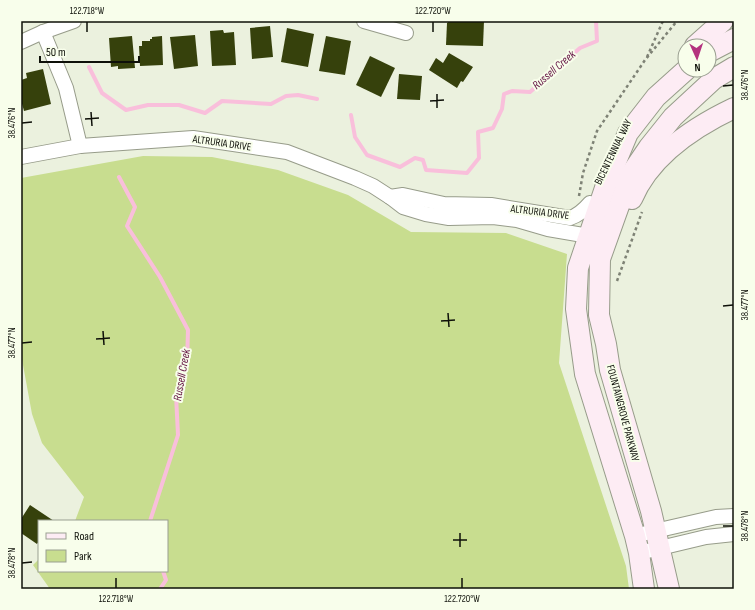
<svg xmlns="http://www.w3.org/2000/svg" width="755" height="610" viewBox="0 0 755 610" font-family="'Sofia Sans Condensed',sans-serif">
  <rect width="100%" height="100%" fill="#ebf1de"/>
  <path fill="#c8dd8f" d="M143,156L212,157L278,170L348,195L411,232L506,233L567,254L559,363L626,566L629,589H50L33,565L39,559V571H167V521H75L84,497L42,443L32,414L21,354V178Z"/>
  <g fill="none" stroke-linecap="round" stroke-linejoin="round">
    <g stroke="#f9bfdb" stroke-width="4">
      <path d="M89,67L102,93L126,110L148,105H179L205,113L222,101L271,104L286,96L298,95L317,99"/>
      <path d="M351,115L355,137L367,155L400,167L415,158L423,160L426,170L467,173L479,158L478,132L493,128L502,109L504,94L512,91L530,92L580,48L597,41L596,21"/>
      <path d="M119,177L135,207L127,226L160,277L188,330L187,363L176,395L178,435L150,521"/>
      <path d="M160,589L166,580L163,571"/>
    </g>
  </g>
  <g fill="#36410c">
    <path d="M450,21H484L483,46L446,45L447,23Z"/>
    <path d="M270,26L273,57L252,59L250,28Z"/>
    <path d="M287,28L314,34L308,67L281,62Z"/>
    <path d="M223,30L224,33L234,32L236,65L212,66L210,31Z"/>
    <path d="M195,35L198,66L174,69L170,37Z"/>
    <path d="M132,36L135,68L118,69V66L111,67L109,38Z"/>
    <path d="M162,36L163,65L140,66L139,46H142V41H150V39H152V37Z"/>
    <path d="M326,36L351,41L345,75L319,71Z"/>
    <path d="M449,53L473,67L463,82L461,81L457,88L429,70L436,58L443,63Z"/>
    <path d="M370,56L395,68L381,97L356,85Z"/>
    <path d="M43,69L51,104L24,111L21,100V80L27,78L26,73Z"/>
    <path d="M399,74L422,76L420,100L397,99Z"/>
    <path d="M30,505L54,521H39V541L37,544L21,533V519Z"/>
  </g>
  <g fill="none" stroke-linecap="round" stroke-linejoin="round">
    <defs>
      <g id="street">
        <path d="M364,21L406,33"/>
        <path d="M43,32L66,88L80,146"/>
        <path d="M21,42L43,32L74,21"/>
        <path d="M21,157L80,146L193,138L287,152L355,178L373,186L390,197L403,207L426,214L449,218L493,217L517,220L548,229L583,235"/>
        <path d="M390,197L403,195L444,204L491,205L570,218C579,215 584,210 590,203"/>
        <path d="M646,533L716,517L734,516"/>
        <path d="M639,553L706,537L734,534"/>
      </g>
      <g id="secondary">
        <path d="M695,46L723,21"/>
        <path d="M709,52L734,39"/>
        <path d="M632,199C650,156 694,127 734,108"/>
        <path d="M644,589L639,553L635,536L585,374L576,309L578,268L605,188L628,133L656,97L686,70"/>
        <path d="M669,589L651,511L610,370L606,344L599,315L600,259L630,175L649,147L673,117L714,79L734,67"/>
      </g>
    </defs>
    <use href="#street" stroke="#979c8a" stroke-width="16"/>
    <use href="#secondary" stroke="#979c8a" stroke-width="22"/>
    <g stroke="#7e8275" stroke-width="2.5" stroke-dasharray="3 3" stroke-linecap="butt">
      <path d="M647,57L663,21"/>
      <path d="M579,196L583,173L597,131L645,60L677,21"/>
      <path d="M617,281L642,212"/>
    </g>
    <use href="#street" stroke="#fff" stroke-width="14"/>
    <use href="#secondary" stroke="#fdecf4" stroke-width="20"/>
  </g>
  <path fill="none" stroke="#0e1009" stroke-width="1.5" d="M87,22V32M433,22V32M723,86L733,85M437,94V108M430,101L444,100M91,112L92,126M85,119L99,118M22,123L32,122M723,306L733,305M448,313L449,327M441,321L455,320M103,331L104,345M96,339L110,338M22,343L32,342M723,526H733M460,533V547M453,540H467M22,563L32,562M116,578V588M462,578V588"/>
  <g text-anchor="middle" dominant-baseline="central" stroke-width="4" stroke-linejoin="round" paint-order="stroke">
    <g font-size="11" fill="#0e1009" stroke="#f8feeb">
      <text transform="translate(222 143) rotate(8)">ALTRURIA DRIVE</text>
      <text transform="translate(613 152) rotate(-64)">BICENTENNIAL WAY</text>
      <text transform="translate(540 212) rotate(7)">ALTRURIA DRIVE</text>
      <text transform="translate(623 413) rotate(75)">FOUNTAINGROVE PARKWAY</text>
    </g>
    <g font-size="12" font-style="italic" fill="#641344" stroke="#f8feeb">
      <text transform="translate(554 70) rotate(-41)">Russell Creek</text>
      <text transform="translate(182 375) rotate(-80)">Russell Creek</text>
    </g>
  </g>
  <rect width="755" height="610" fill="none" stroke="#f8feeb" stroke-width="44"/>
  <rect x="38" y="520" width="130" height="52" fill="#f8feeb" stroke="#9a9f91"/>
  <rect x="46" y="533" width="20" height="6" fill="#fdecf4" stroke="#9a9f91"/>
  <text x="74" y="540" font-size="12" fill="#0e1009">Road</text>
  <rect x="46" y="550" width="20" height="12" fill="#c8dd8f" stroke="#9a9f91"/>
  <text x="74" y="560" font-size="12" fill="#0e1009">Park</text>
  <g transform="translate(697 58) rotate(177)"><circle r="19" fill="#f8feeb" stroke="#9a9f91"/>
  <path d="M0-3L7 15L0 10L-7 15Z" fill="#b4337e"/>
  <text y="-6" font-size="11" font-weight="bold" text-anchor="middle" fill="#0e1009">N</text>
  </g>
  <path d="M40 56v6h99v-6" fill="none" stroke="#0e1009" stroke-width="2"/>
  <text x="46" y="56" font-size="12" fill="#0e1009" stroke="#f8feeb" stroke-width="3" paint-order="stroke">50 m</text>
  <rect x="22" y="22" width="711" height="566" fill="none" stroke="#0e1009" stroke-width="1.5"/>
  <g font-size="10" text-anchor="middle" fill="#0e1009">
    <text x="87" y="14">122.718°W</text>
    <text x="433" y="14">122.720°W</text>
    <text transform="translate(744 85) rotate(-90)" y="4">38.476°N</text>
    <text transform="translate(11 123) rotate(-90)" y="4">38.476°N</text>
    <text transform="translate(744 305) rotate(-90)" y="4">38.477°N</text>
    <text transform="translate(11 343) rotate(-90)" y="4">38.477°N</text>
    <text transform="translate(744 526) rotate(-90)" y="4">38.478°N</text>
    <text transform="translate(11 563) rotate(-90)" y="4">38.478°N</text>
    <text x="116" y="602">122.718°W</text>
    <text x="462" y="602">122.720°W</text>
  </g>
</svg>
